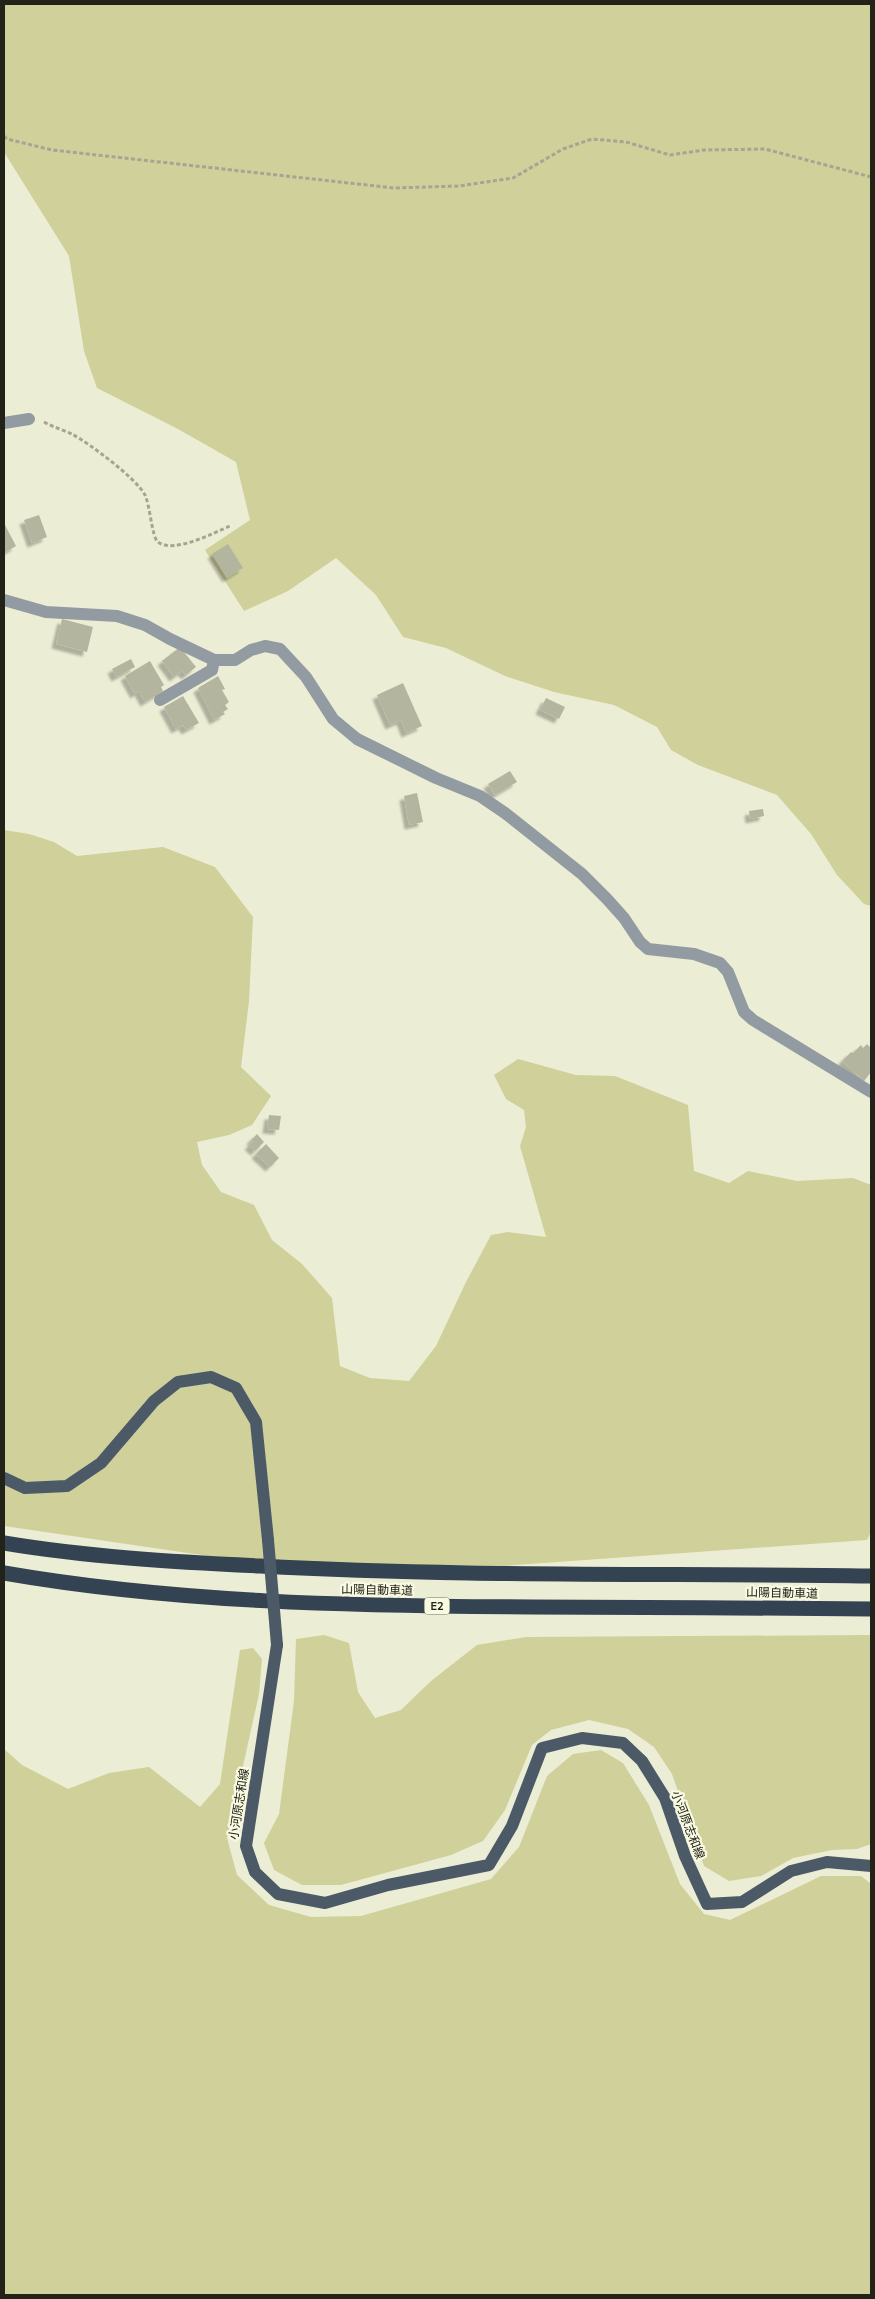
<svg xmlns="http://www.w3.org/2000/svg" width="875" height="2299" viewBox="0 0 875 2299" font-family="'Nunito Sans','Noto Sans JP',sans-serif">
  <defs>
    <filter id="shadow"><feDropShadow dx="-4.5" dy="4.5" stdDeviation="1" flood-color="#0004"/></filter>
  </defs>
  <rect width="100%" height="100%" fill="#ecedd5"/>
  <g fill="#cfd09a">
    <path d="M4,4H871V906L864,904L837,875L811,834L777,795L698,765L671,750L657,727L614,705L554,692L505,676L446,648L403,637L376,595L336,558L288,591L244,611L205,550L250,520L236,462L178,429L97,388L84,351L69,256L4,152Z"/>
    <path d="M4,830L29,834L54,842L77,856L163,847L215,867L253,917L249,1001L241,1067L271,1096L252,1125L229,1135L197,1142L202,1165L221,1192L254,1205L272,1240L302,1264L332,1298L340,1366L370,1378L409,1381L436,1346L466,1282L491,1235L508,1232L546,1237L520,1146L526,1127L524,1110L506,1099L494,1075L518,1059L576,1075L615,1076L688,1105L694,1171L729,1183L748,1171L797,1181L853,1178L871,1185V1532L867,1540L404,1573L270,1565L4,1526Z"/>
    <path d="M324,1635L349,1643L358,1692L375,1718L401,1710L431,1681L477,1645L526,1637L871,1635V1844L857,1849L832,1850L793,1858L761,1876L729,1881L704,1866L672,1774L654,1747L628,1729L589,1720L551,1730L532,1745L505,1810L483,1841L451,1855L341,1885H302L274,1870L264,1843L279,1814L294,1701L296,1639Z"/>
    <path d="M253,1648L262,1659L259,1694L227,1838L237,1875L269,1905L311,1917L361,1916L491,1879L519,1847L547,1776L573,1754L601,1750L623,1763L649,1805L680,1884L704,1914L730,1920L821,1876H861L871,1884V2295H4V1749L22,1765L68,1789L109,1773L149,1767L200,1807L220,1784L240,1650Z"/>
  </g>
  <g fill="#b4b59e" filter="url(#shadow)">
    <path d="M39,515L47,537L32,543L24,520Z"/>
    <path d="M4,523L16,546L4,553Z"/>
    <path d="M228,544L243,568L227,578L212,554Z"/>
    <path d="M62,619L93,627L87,652L56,644Z"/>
    <path d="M180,647L196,667L186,675L182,671L174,677L162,661Z"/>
    <path d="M131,659L135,667L116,677L112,669Z"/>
    <path d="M150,661L164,685L161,687L163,691L145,702L139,691L135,694L125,676Z"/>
    <path d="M218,676L225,689L222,690L229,702L225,705L228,709L223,712L225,714L214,720L198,688Z"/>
    <path d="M403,683L422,726L406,733L401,720L390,725L377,695Z"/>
    <path d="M183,696L199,723L186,730L183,725L176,729L164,707Z"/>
    <path d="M546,698L565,707L559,719L540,710Z"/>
    <path d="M510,771L517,782L495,795L488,784Z"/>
    <path d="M417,793L423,822L409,825L404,796Z"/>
    <path d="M763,809L764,816L750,819L749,811Z"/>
    <path d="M867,1044L871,1048V1072L864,1081L842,1061L851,1052L853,1053L861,1045L863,1048Z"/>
    <path d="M269,1115L281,1116L279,1130L267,1129Z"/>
    <path d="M257,1134L264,1142L255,1151L249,1145L253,1142L251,1140Z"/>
    <path d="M266,1144L279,1158L270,1167L256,1154Z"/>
  </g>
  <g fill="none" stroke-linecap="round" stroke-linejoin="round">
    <g stroke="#a4a592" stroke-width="3" stroke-dasharray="4 2.5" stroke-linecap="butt">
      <path d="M4,136L7,139L52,150L394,188L459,186L513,178L563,149L592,139L626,142L670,155L704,150L765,149L871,177"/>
      <path d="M44,422C53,427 63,430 72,434C90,444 136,478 145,495C150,505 152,538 158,542C174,554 213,533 230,526"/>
    </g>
    <g stroke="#939ba2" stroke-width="12">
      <path d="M4,423L29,419"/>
      <path d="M4,600L46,612L117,616L145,625L170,639L214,660H235L251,650L265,646L280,649L306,677L333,719L357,739L436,778L480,796L505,813L582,874L607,899L624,918L640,942L648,949L694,954L720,963L728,972L744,1012L753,1020L871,1092"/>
      <path d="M160,700L212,670L214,660"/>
    </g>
    <g stroke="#4b5a66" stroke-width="12">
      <path d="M4,1478L25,1488L67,1486L101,1463L154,1401L178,1382L211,1377L236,1388L256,1422L268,1540"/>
      <path d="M277,1645L246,1846L255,1872L278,1894L325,1903L388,1885L489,1865L512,1826L542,1748L582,1738L623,1743L642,1761L665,1798L685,1856L707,1904L742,1902L791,1871L827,1862L871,1866"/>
    </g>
    <g stroke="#334351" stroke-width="15">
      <path d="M4,1543C88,1557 175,1562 260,1566C463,1577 668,1573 871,1576"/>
      <path d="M4,1573C177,1603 355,1606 531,1607C644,1607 758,1608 871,1609"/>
    </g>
    <path stroke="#4b5a66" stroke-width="12" d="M268,1540L277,1645"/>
  </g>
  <g text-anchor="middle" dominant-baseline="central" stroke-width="4.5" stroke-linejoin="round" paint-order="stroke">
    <rect fill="#f9fae2" stroke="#626355" stroke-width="1" x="424.5" y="1597.5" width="25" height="17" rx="4"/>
    <g font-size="11" font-weight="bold" fill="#222219">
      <text x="437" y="1606">E2</text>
    </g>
    <g font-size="12" fill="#222219" stroke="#f9fae2">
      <text transform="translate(377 1590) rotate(1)">山陽自動車道</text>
      <text transform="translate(782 1593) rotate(1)">山陽自動車道</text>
      <text transform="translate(239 1804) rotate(-81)">小河原志和線</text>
      <text transform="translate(688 1825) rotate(69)">小河原志和線</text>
    </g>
  </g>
  <rect width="875" height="2299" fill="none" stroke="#222219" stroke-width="10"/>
</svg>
